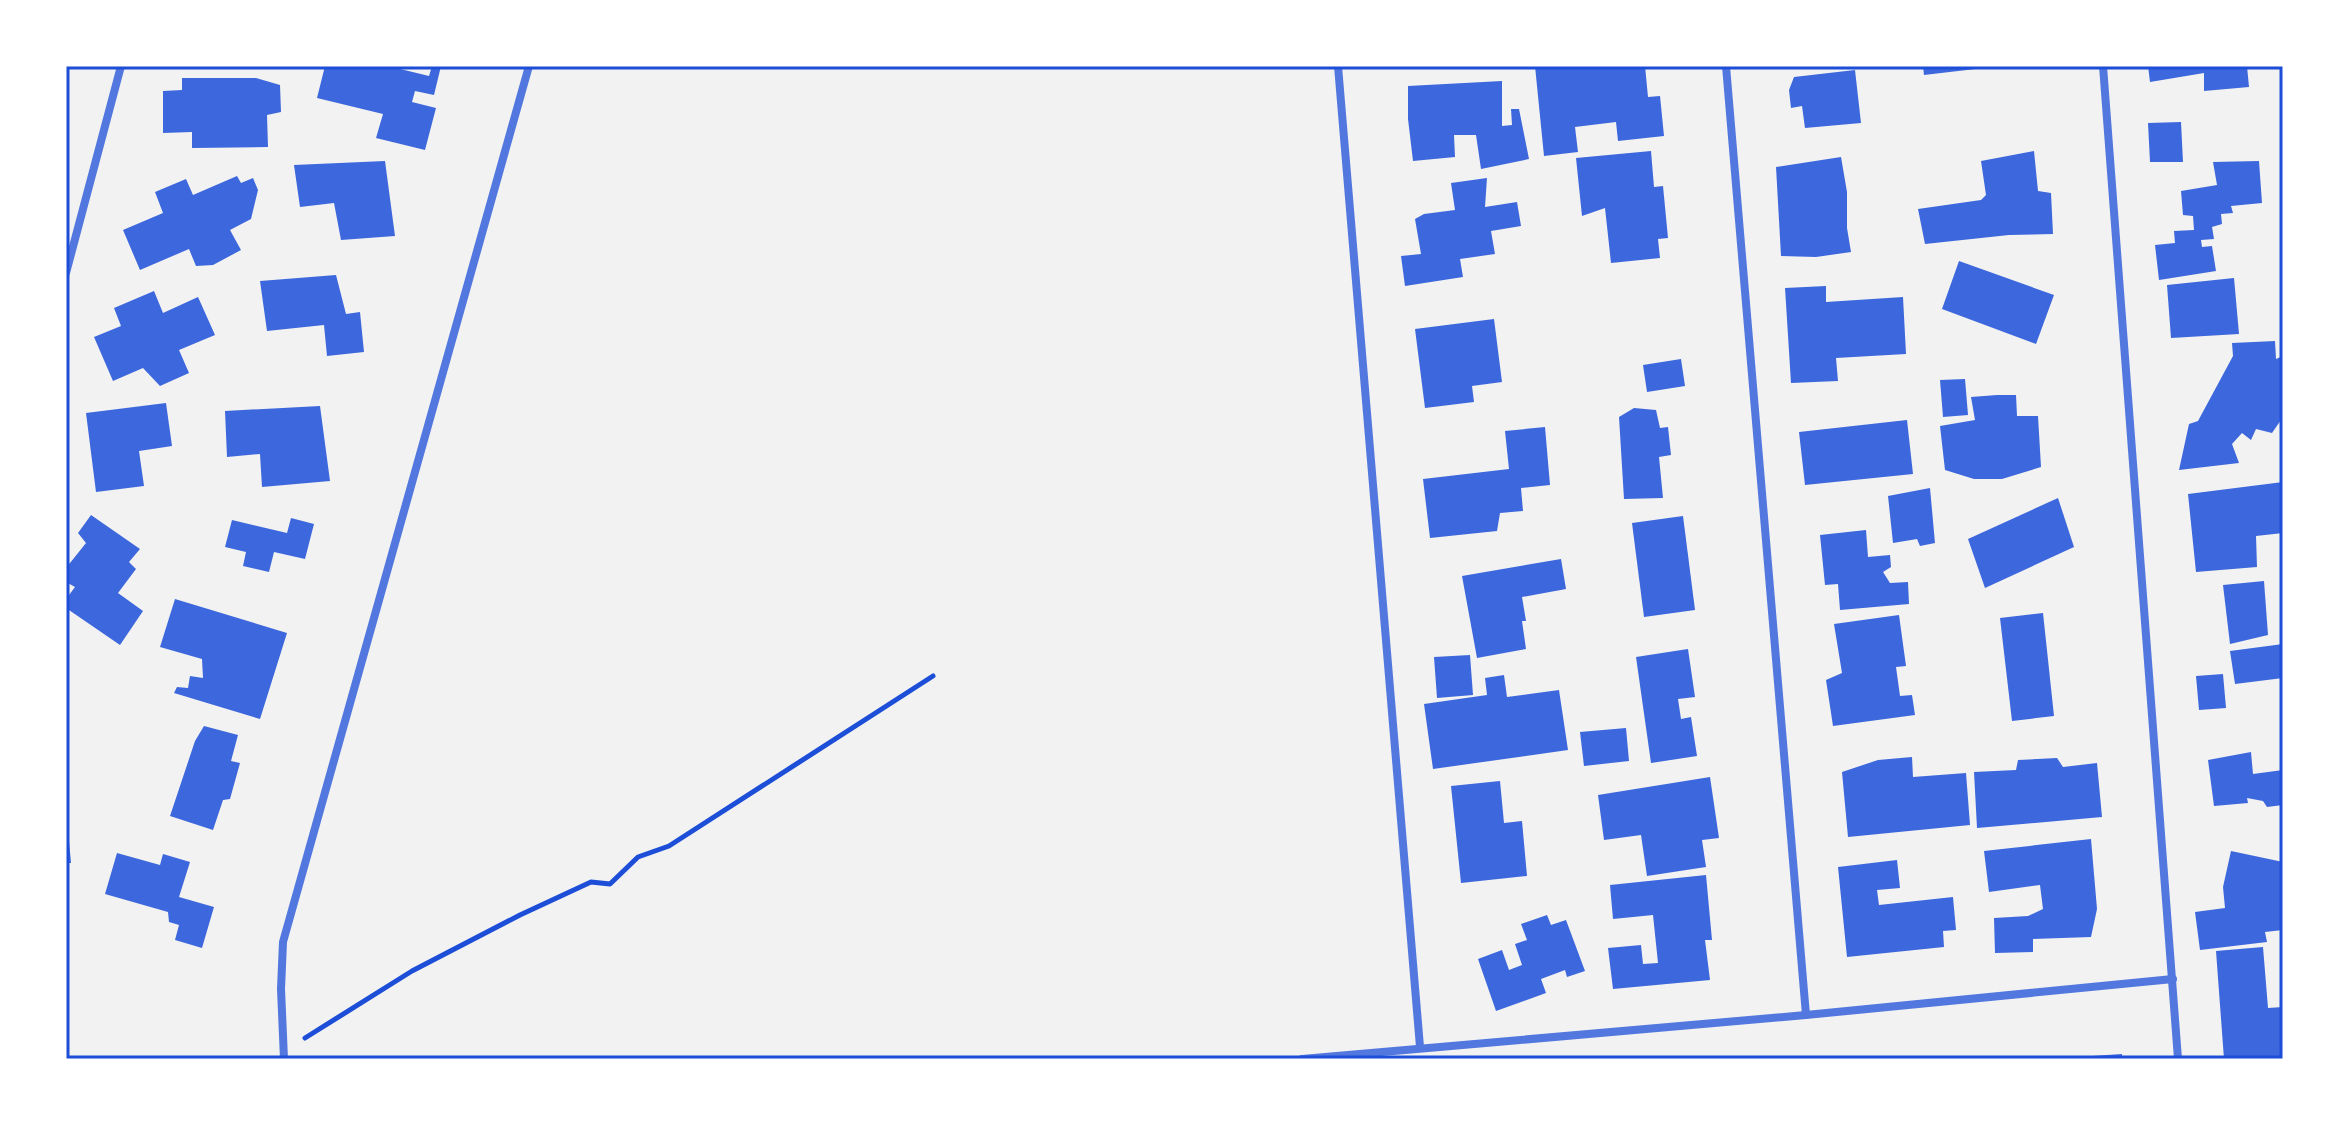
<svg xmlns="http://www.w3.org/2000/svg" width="2349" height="1125" viewBox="0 0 2349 1125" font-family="'Golos Text',sans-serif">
  <rect width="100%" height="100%" fill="#f2f2f2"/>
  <g fill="#3d67dc">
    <path d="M325,66H388L429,76L432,66H441L434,95L415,91L412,102L436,108L425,150L376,138L383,114L317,98Z"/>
    <path d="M1535,66H1645L1648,97L1660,96L1664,136L1618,141L1616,122L1575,127L1578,152L1544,156Z"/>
    <path d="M1923,66H1984V68L1924,75Z"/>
    <path d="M2148,66H2247L2249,87L2204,91V73L2150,82Z"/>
    <path d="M1855,70L1861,123L1805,128L1802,106L1791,108L1789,90L1794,77Z"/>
    <path d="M182,78H256L280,85L281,112L267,115L268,147L192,148V132L163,133V91L182,90Z"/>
    <path d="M1502,81V126L1512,125L1511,109H1519L1529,159L1481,169L1476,135H1454L1455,157L1413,161L1408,119V86Z"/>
    <path d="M2181,122L2183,162H2150L2148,123Z"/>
    <path d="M1651,151L1654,187L1663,186L1668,238L1658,239L1660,258L1611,263L1605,208L1582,216L1576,158Z"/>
    <path d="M2034,151L2038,191L2051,193L2053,234L2009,235L1925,244L1918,209L1981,200L1986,195L1981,161Z"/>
    <path d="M1841,157L1847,192V228L1851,252L1816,257L1781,256L1776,167Z"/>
    <path d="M385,161L395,236L341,240L334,203L300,207L294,165Z"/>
    <path d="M2259,161L2262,203L2231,206L2233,213L2221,214L2222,224L2212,227L2214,239L2201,240L2202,247L2212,246L2216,271L2159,280L2155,245L2175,243L2174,231L2194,230L2193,216L2183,215L2181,191L2217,185L2213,162Z"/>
    <path d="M237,176L241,183L253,178L258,190L251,219L230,230L241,250L213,265L196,266L189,249L140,270L123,230L163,213L155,192L186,179L193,195Z"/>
    <path d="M1487,178L1485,207L1517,202L1521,226L1491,231L1495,254L1460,259L1463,277L1405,286L1401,256L1421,254L1415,219L1424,214L1455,210L1451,183Z"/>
    <path d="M1959,261L2054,295L2036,344L1942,309Z"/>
    <path d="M336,275L346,314L360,312L364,352L327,356L324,325L267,331L260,281Z"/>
    <path d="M2234,278L2239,334L2171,338L2167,285Z"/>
    <path d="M1826,286V302L1903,297L1906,354L1836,358L1838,381L1791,383L1785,288Z"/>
    <path d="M154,291L163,313L198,297L215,335L179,350L189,373L160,386L143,368L113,381L94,337L121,326L114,308Z"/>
    <path d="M1494,319L1502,382L1472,386L1474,402L1425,408L1415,329Z"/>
    <path d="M2275,341L2276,359L2283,356V417L2272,433L2256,429L2251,440L2242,433L2232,444L2239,463L2179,470L2189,424L2198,421L2233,356L2232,343Z"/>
    <path d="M1681,359L1685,386L1647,392L1643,365Z"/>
    <path d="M1965,379L1968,415L1943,417L1940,380Z"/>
    <path d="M1997,395H2016L2017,416H2038L2041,467L2002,479H1974L1945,470L1940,426L1975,420L1971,397Z"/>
    <path d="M166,403L172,446L139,451L144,486L96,492L86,413Z"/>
    <path d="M320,406L330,481L262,487L260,454L227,457L225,411Z"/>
    <path d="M1634,408L1656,410L1660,428L1668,427L1671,455L1659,457L1663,498L1624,499L1619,417Z"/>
    <path d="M1907,420L1913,474L1805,485L1799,432Z"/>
    <path d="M1545,427L1550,485L1521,488L1523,511L1500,513L1497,531L1430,538L1423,479L1509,469L1505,431Z"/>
    <path d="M2283,482V533L2256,536L2257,567L2196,572L2188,494Z"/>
    <path d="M1930,488L1935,543L1920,546L1917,539L1893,543L1888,496Z"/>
    <path d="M2058,498L2074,547L1985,588L1968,539Z"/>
    <path d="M91,515L140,549L129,562L136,569L118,593L143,611L120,645L66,608V599L75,587L66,582V568L86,543L78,533Z"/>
    <path d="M1683,516L1695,610L1644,617L1632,523Z"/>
    <path d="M291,518L314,524L305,559L274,552L269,572L243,566L246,552L225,547L232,520L287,533Z"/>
    <path d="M1866,530L1868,557L1890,555L1891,567L1883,572L1890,583L1908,582L1909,604L1840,610L1838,584L1825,585L1820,535Z"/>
    <path d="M1561,559L1566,589L1522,597L1526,621H1522L1526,649L1477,658L1462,576Z"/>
    <path d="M2264,581L2268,635L2230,644L2223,585Z"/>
    <path d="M175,599L287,633L260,719L174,693L177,687L188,688L190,676L203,678L202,659L160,647Z"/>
    <path d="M2043,613L2054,716L2012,721L2000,618Z"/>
    <path d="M1899,615L1906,666L1896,667L1900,696L1912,695L1915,715L1833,726L1826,680L1842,673L1834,624Z"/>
    <path d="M2283,644V678L2235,684L2230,651Z"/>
    <path d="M1688,649L1695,697L1678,699L1681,719L1691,717L1697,756L1651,763L1636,657Z"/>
    <path d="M1470,655L1473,695L1437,698L1434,657Z"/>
    <path d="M2223,674L2226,708L2199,710L2196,676Z"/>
    <path d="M1504,675L1507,697L1559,690L1568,750L1433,769L1424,704L1487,695L1485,678Z"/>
    <path d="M204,726L238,735L231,761L240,763L230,799L223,800L213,830L170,816L195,741Z"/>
    <path d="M1626,728L1629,761L1584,766L1580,732Z"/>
    <path d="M2251,752L2253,774L2283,770V805L2267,807L2263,801L2247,798L2248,803L2214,806L2208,760Z"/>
    <path d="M1912,757L1913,777L1966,773L1970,825L1848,837L1842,772L1878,760Z"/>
    <path d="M2057,758L2063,767L2097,763L2102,817L1977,828L1974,772L2016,770L2018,760Z"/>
    <path d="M1710,777L1719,838L1702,840L1706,867L1647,876L1641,835L1604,840L1598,795Z"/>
    <path d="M1500,781L1504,823L1522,821L1527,876L1461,883L1451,786Z"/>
    <path d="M66,831H68L71,863H66Z"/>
    <path d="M2091,839L2097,909L2091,937L2033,939V952L1995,953L1994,918L2028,916L2043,909L2040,885L1989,892L1984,851Z"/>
    <path d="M2231,851L2283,862V930L2265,932L2267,942L2200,950L2195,912L2225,908L2223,887Z"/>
    <path d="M117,853L160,865L163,854L190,862L179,897L214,907L202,948L175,940L179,925L169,922L168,912L105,894Z"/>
    <path d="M1897,860L1900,888L1877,890L1879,905L1953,897L1956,930L1943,931L1944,947L1847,957L1838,867Z"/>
    <path d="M1706,875L1712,940H1705L1710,980L1613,989L1608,948L1641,945L1643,964L1658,963L1653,915L1613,919L1610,885Z"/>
    <path d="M1547,915L1551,925L1566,920L1585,971L1567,977L1565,970L1541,979L1546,993L1496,1011L1478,959L1502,950L1509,970L1522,965L1515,944L1527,940L1521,924Z"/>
    <path d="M2263,947L2268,1008L2283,1007V1059H2224L2216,951Z"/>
    <path d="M2122,1054V1059H2077V1057Z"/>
  </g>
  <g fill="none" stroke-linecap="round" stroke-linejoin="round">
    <path stroke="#1d4ed8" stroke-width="5" d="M305,1038L412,971L520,915L591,882L610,884L638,857L669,846L933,676"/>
    <g stroke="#5277de" stroke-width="8">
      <path d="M1338,66L1420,1047"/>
      <path d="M1726,66L1806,1015"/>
      <path d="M2103,66L2178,1059"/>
      <path d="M66,273L121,66"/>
      <path d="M284,1059L281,989L283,942L529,66"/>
      <path d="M1302,1059L1806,1015L2173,979"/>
    </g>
  </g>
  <rect width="2349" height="1125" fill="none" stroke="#ffffff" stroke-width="136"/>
  <rect x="68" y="68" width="2213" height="989" fill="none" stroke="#1d4ed8" stroke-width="3"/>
</svg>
